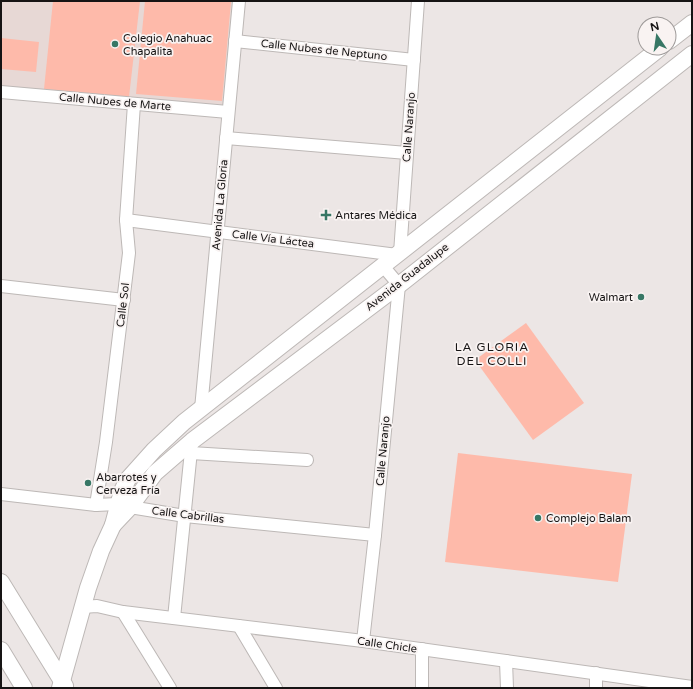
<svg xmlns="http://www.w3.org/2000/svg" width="693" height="689" viewBox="0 0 693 689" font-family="'Varela Round',sans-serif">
  <rect width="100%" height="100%" fill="#ece6e5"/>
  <path fill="#e7d8d5" d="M1,1H233L224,106L1,86Z"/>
  <g fill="#febaaa">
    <path d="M53,1H140L129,97L44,89Z"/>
    <path d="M145,1L231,2L222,101L136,94Z"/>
    <path d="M1,38L39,42L36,72L1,69Z"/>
    <path d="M526,323L584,403L533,440L475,360Z"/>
    <path d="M458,453L632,474L618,582L445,562Z"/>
  </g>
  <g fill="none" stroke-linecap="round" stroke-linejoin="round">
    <defs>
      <g id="minor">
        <path d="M235,41L414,60"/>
        <path d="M1,92L228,112"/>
        <path d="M226,138L407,153"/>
        <path d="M126,220L397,255"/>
        <path d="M400,253L418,1"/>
        <path d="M1,286L124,300"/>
        <path d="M201,409L239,1"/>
        <path d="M191,453L307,460"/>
        <path d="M1,494L96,505L117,504L130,507L185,516L375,535"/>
        <path d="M96,505L106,442L129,253L126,220L134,104"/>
        <path d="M82,607L97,606L123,612L363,641L692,687"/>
        <path d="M123,612L170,688"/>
        <path d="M174,618L192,441"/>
        <path d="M239,626L276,688"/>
        <path d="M363,641L375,535L399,285L383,266"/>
        <path d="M422,649V688"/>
        <path d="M506,661L507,688"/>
        <path d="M596,673V688"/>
      </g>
      <g id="major">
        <path d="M669,41L692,23"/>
        <path d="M113,525L130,507L155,473L192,441L399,285L692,54"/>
        <path d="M1,582L65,686"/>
        <path d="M1,650L24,688"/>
        <path d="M60,688L88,588L101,551L113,525L122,491L128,479L154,450L184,422L660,48"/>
      </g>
    </defs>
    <use href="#minor" stroke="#bdb8b6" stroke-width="14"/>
    <use href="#major" stroke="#bdb8b6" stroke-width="18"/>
    <use href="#minor" stroke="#fff" stroke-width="12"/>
    <use href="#major" stroke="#fff" stroke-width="16"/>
  </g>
  <g fill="#377765" stroke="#f9f3f2" stroke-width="1.5">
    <circle cx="115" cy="44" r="4"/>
    <path d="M324 209h4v4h4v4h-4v4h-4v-4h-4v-4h4z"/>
    <circle cx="641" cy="297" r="4"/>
    <circle cx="88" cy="483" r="4"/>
    <circle cx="538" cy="518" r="4"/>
  </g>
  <g text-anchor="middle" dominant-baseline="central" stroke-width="3.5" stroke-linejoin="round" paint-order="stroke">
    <g font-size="11" fill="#161414" stroke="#f9f3f2" text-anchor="start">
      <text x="123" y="38">Colegio Anahuac<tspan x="123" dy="13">Chapalita</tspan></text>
      <text x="335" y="215">Antares Médica</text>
      <text x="633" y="297" text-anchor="end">Walmart</text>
      <text x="96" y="477">Abarrotes y<tspan x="96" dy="13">Cerveza Fría</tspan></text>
      <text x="546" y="518">Complejo Balam</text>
    </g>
    <g font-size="11" fill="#161414" stroke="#f9f3f2">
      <text transform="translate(324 50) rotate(6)">Calle Nubes de Neptuno</text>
      <text transform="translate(115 102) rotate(5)">Calle Nubes de Marte</text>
      <text transform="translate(409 127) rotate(-86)">Calle Naranjo</text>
      <text transform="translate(220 205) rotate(-85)">Avenida La Gloria</text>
      <text transform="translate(273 239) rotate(7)">Calle Vía Láctea</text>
      <text transform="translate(407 277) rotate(-38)">Avenida Guadalupe</text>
      <text transform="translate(123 305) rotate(-83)">Calle Sol</text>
      <text transform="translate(383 451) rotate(-85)">Calle Naranjo</text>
      <text transform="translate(188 515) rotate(7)">Calle Cabrillas</text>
      <text transform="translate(387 645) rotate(8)">Calle Chicle</text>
    </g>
    <g font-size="12" letter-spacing="1" fill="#161414" stroke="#f9f3f2">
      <text x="492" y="347">LA GLORIA<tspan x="492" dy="14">DEL COLLI</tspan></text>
    </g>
  </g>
  <rect width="693" height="689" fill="none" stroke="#161414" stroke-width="4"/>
  <g transform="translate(657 36) rotate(347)"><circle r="19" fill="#f9f3f2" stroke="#9e9a99"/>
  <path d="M0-3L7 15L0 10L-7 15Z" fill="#377765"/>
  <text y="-6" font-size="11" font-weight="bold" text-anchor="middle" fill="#161414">N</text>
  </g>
</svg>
